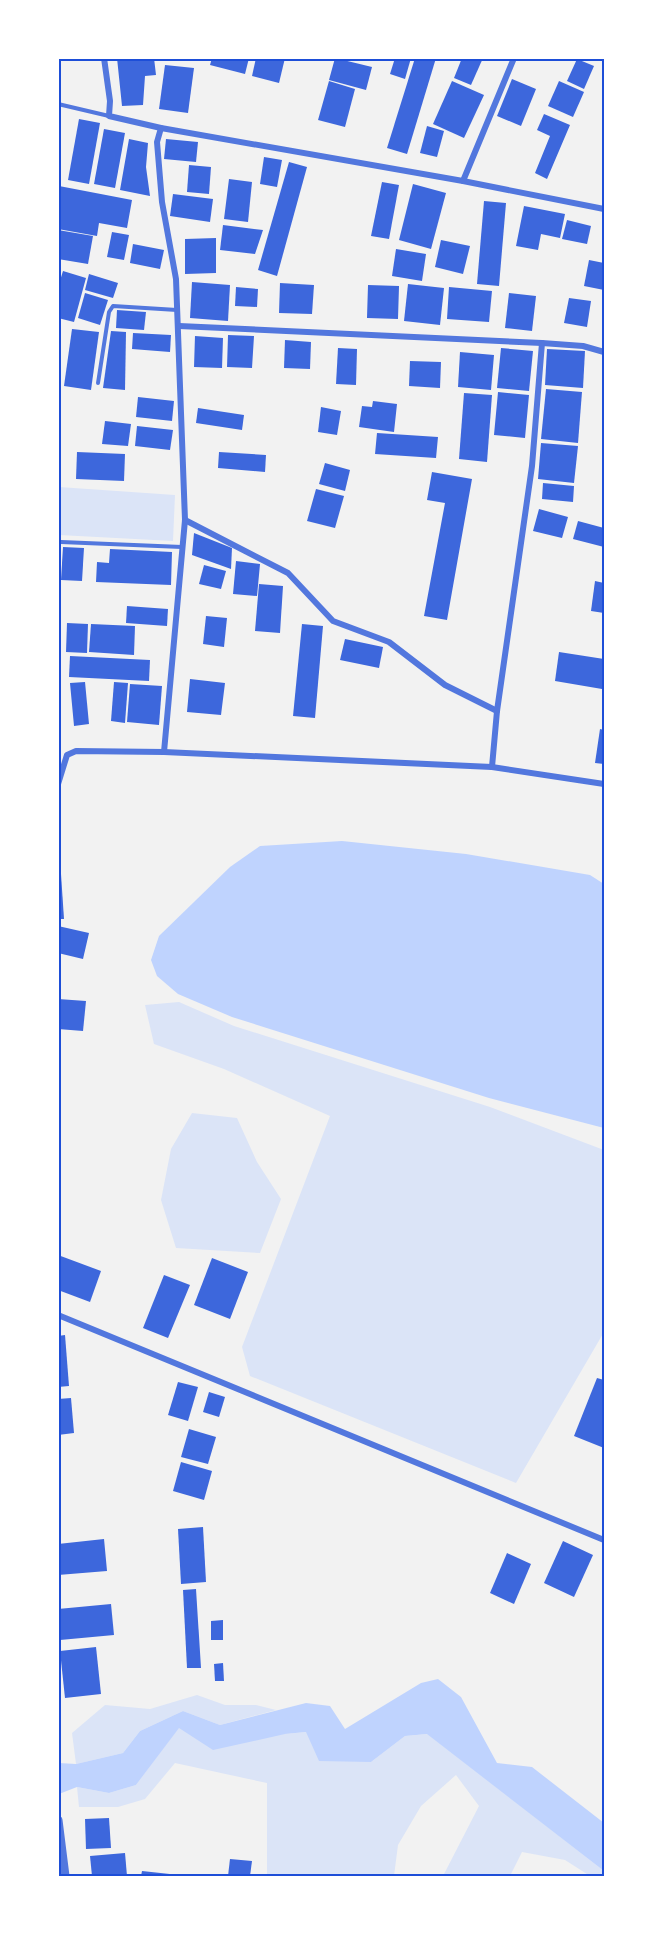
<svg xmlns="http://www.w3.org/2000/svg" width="663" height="1935" viewBox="0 0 663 1935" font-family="Commissioner,sans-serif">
  <rect width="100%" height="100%" fill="#f2f2f2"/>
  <g fill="#dbe4f7">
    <path d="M59,487L175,495L173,541L59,535Z"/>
    <path d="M179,1002L234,1026L490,1107L604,1150V1332L516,1483L250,1376L242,1347L330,1116L224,1069L154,1044L145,1005Z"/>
    <path d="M192,1113L237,1118L257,1162L281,1199L260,1253L176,1248L161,1200L171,1149Z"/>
    <path d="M197,1695L225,1705H256L276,1710L220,1725L183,1711L140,1731L123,1753L76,1764L72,1733L105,1705L150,1709Z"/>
    <path d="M179,1727L285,1734L307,1732L371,1762L405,1736L428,1734L604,1871V1876H590L565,1860L522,1852L510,1876H443L479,1806L456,1775L421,1806L398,1845L394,1876H267V1783L175,1763L145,1799L118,1807H79L77,1787L109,1793L136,1785Z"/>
  </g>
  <g fill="#bfd3fe">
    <path d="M342,841L466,854L590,875L604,884V1128L489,1098L232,1017L178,994L157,976L151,960L159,936L230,867L260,846Z"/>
    <path d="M438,1679L461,1697L497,1763L532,1767L604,1823V1871L427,1734L405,1736L371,1762L319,1761L306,1732L285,1734L213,1750L179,1728L136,1785L109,1793L77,1787L59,1794V1763L76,1764L123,1753L140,1731L183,1711L220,1725L306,1703L330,1706L345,1729L421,1683Z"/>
  </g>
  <g fill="#3d67dc">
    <path d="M117,58H154L156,75L145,76L143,105L122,106Z"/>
    <path d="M212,58H249L245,74L210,65Z"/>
    <path d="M256,58H285L279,83L252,76Z"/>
    <path d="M335,58L372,67L366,90L329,80Z"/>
    <path d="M395,58H411L405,79L390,74Z"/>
    <path d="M415,58H436L407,154L387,148Z"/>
    <path d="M462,58H483L471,85L454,78Z"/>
    <path d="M577,59L594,66L584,89L567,81Z"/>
    <path d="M165,65L194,68L188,113L159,109Z"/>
    <path d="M512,79L536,89L521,126L497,116Z"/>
    <path d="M329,81L355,89L345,127L318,120Z"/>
    <path d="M452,81L484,95L464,138L433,124Z"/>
    <path d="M559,81L584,92L573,117L548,106Z"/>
    <path d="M544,114L570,125L547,179L535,173L550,136L537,130Z"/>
    <path d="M79,119L100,123L89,184L68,180Z"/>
    <path d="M427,126L444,131L437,157L420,153Z"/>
    <path d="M104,129L125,133L115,188L94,184Z"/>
    <path d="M129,139L148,143L146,167L150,196L120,190Z"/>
    <path d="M166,139L198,142L196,162L164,159Z"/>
    <path d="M264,157L282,160L277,187L260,184Z"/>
    <path d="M289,162L307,167L277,276L258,270Z"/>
    <path d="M189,165L211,167L209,194L187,192Z"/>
    <path d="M229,179L252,182L248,222L224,219Z"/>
    <path d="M382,182L399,185L389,239L371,236Z"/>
    <path d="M413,184L446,193L431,249L399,240Z"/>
    <path d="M59,186L132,200L127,228L99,223L97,236L58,229Z"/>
    <path d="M173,194L213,199L210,222L170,216Z"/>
    <path d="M484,201L506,203L499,286L477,284Z"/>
    <path d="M524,206L565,214L560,238L541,234L538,250L516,246Z"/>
    <path d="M567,220L591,226L587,244L562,239Z"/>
    <path d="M223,225L263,230L255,254L220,250Z"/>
    <path d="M58,230L93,236L88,264L58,259Z"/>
    <path d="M112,232L129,235L124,260L107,257Z"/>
    <path d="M216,238V273L185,274V239Z"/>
    <path d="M441,240L470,246L463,274L435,267Z"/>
    <path d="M133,244L164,250L160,269L130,263Z"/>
    <path d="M396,249L426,254L422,281L392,276Z"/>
    <path d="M589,260L604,263V290L584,286Z"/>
    <path d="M63,271L86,278L74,322L58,318V287Z"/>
    <path d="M89,274L118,283L113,298L85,290Z"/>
    <path d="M192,282L230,285L228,321L190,318Z"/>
    <path d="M280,283L314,285L312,314L279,313Z"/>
    <path d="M408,284L444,288L440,325L404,321Z"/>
    <path d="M368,285L399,286L398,319L367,318Z"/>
    <path d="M236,287L258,289L257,307L235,306Z"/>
    <path d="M449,287L492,291L489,322L447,319Z"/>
    <path d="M85,293L108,300L100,325L78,318Z"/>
    <path d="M509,293L536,296L532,331L505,328Z"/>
    <path d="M569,298L591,301L587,327L564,323Z"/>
    <path d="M117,310L146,312L144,330L116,328Z"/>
    <path d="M72,329L99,332L91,390L64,386Z"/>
    <path d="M111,331L126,332L125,390L103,388Z"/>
    <path d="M133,333L171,335L170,352L132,349Z"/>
    <path d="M228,335L254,336L252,368L227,367Z"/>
    <path d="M195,336L223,338L222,368L194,367Z"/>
    <path d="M285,340L311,342L310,369L284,368Z"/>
    <path d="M338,348L357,349L356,385L336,384Z"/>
    <path d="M501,348L533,351L529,391L497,388Z"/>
    <path d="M547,349L585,351L583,388L545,385Z"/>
    <path d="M460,352L494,355L491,390L458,387Z"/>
    <path d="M410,361L441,362L440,388L409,386Z"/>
    <path d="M546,389L582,392L578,443L541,439Z"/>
    <path d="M498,392L529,395L525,438L494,435Z"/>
    <path d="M464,393L492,395L487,462L459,459Z"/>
    <path d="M138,397L174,401L172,421L136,417Z"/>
    <path d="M373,401L397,404L394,432L359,427L362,406L372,407Z"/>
    <path d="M321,407L341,411L337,435L318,432Z"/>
    <path d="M198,408L244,415L242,430L196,423Z"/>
    <path d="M105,421L131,424L128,446L102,444Z"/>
    <path d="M137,426L173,430L170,450L135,446Z"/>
    <path d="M377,433L438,437L436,458L375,454Z"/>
    <path d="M541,443L578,446L574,483L538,479Z"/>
    <path d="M77,452L125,454L124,481L76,479Z"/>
    <path d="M219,452L266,455L265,472L218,468Z"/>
    <path d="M325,463L350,470L345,491L319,484Z"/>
    <path d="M432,472L472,479L447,620L424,616L445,503L427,500Z"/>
    <path d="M543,483L574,486L573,502L542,499Z"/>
    <path d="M316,489L344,496L335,528L307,521Z"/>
    <path d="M539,509L568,517L562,538L533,531Z"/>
    <path d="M578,521L604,528V547L573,539Z"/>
    <path d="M194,533L232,548L231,569L192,555Z"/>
    <path d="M63,547L84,548L82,581L61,580Z"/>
    <path d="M110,549L172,552L171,585L96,582L97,562L109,563Z"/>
    <path d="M236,561L260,564L257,596L233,594Z"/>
    <path d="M204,565L226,571L221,589L199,584Z"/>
    <path d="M595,581L604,583V613L591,611Z"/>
    <path d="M259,584L283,586L280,633L255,631Z"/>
    <path d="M127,606L168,609L167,626L126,623Z"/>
    <path d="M206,616L227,618L224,647L203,644Z"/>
    <path d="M67,623L88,624L87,653L66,652Z"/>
    <path d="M91,624L135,626L134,655L89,652Z"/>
    <path d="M302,624L323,626L315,718L293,716Z"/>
    <path d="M345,639L383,647L379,668L340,660Z"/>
    <path d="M559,652L604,659L602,689L555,681Z"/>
    <path d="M70,656L150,660L149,681L69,677Z"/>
    <path d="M190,679L225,683L221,715L187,712Z"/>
    <path d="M85,682L89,724L74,726L70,683Z"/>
    <path d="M114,682L128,683L125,723L111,721Z"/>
    <path d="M130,684L162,686L159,725L127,722Z"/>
    <path d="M600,729L604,730V764L595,763Z"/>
    <path d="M58,874H61L64,919H58Z"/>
    <path d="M58,926L89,933L83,959L58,953Z"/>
    <path d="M58,999L86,1001L83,1031L58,1029Z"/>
    <path d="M58,1255L101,1271L90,1302L58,1290Z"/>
    <path d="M212,1258L248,1272L230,1319L194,1305Z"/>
    <path d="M164,1275L190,1285L168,1338L143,1328Z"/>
    <path d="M65,1335L69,1386L58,1387V1336Z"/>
    <path d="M597,1378L604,1380V1448L574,1436Z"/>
    <path d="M178,1382L198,1387L188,1421L168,1415Z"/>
    <path d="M209,1392L225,1397L219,1417L203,1412Z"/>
    <path d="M71,1398L74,1433L58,1435V1399Z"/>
    <path d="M189,1429L216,1437L208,1464L181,1457Z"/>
    <path d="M181,1462L212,1471L204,1500L173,1491Z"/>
    <path d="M203,1527L206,1582L181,1584L178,1529Z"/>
    <path d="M104,1539L107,1571L58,1575V1544Z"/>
    <path d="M563,1541L593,1555L574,1597L544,1583Z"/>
    <path d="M507,1553L531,1564L514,1604L490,1593Z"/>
    <path d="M196,1589L201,1668H187L183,1590Z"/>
    <path d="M111,1604L114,1635L60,1640L58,1609Z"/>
    <path d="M223,1620V1640H211V1621Z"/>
    <path d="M96,1647L101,1694L65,1698L60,1651Z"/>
    <path d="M223,1663L224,1681H215L214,1664Z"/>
    <path d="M109,1818L111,1848L86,1849L85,1819Z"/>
    <path d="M125,1853L127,1876H92L90,1856Z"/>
    <path d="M230,1859L252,1861L250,1876H228Z"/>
    <path d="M142,1871L179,1875L178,1876H141Z"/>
  </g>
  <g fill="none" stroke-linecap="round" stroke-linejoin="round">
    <g stroke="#5277de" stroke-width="4">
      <path d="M58,104L109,116"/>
      <path d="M98,383L109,312L113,306L177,310"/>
      <path d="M61,542L182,547"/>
    </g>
    <g stroke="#5277de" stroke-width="6">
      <path d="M104,58L110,101L109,116L161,128L463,181L604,209"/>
      <path d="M161,128L157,142L162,202L176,279L185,520L164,752"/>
      <path d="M463,181L514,58"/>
      <path d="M179,326L542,343L583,346L604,352"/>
      <path d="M185,520L288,573L333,621L389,642L445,685L497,711"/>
      <path d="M492,767L497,711L532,466L542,343"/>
      <path d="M58,784L67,755L76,751L164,752L492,767L604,784"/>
      <path d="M58,1315L604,1540"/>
    </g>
    <path stroke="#5277de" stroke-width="9" d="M58,1820L65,1876"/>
  </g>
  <rect width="663" height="1935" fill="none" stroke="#ffffff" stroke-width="120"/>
  <rect x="60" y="60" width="543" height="1815" fill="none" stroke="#1d4ed8" stroke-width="2"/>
</svg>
